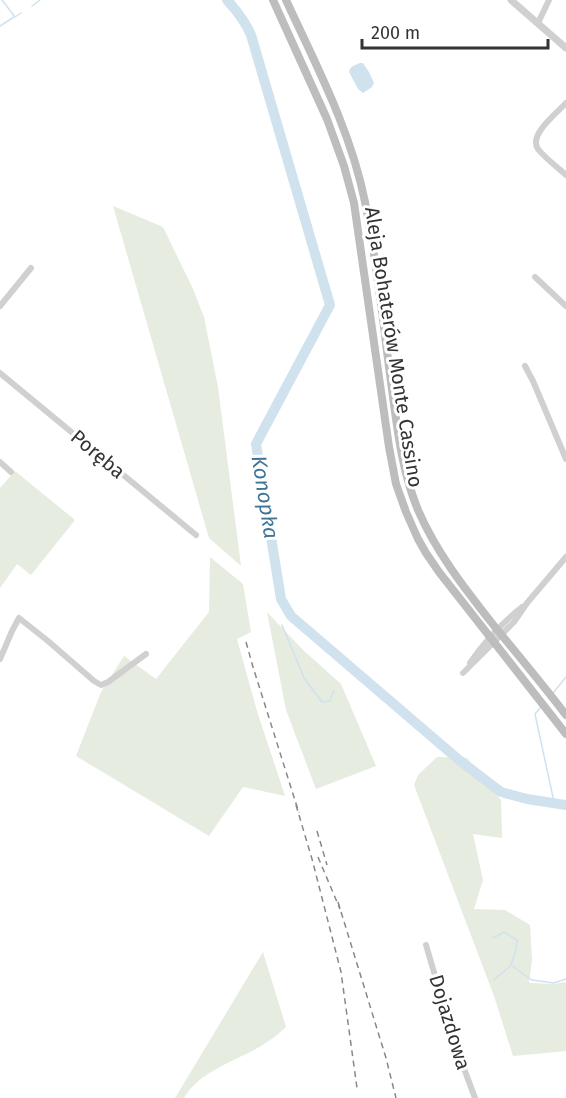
<svg xmlns="http://www.w3.org/2000/svg" width="566" height="1098" viewBox="0 0 566 1098" font-family="'Fira Sans',sans-serif">
  <rect width="100%" height="100%" fill="#fff"/>
  <g fill="#e6ecdf">
    <path d="M113,206L163,227L193,289L204,317L218,387L241,566L209,538Z"/>
    <path d="M15,471L75,520L31,575L17,564L0,588V488Z"/>
    <path d="M210,557L243,584L251,632L237,639L257,711L285,796L243,787L209,836L76,756L101,692L124,656L156,679L209,612Z"/>
    <path d="M267,612L303,650L341,684L376,766L316,789L286,710Z"/>
    <path d="M437,757L467,758L501,800L502,838L473,834L483,880L474,909L505,910L530,925L532,960L529,983L555,984L565,982L566,984V1051L513,1056L494,996L414,785L418,775Z"/>
    <path d="M263,952L286,1027C280,1032 274,1038 267,1042C240,1061 202,1068 184,1098H175Z"/>
  </g>
  <path fill="#cfe2ee" d="M360,63H363L369,72L374,83L372,87L363,93L358,89L349,72C350,66 355,65 360,63Z"/>
  <g fill="none" stroke-linecap="round" stroke-linejoin="round">
    <g stroke="#cfe2ee" stroke-width="1.5">
      <path d="M2,0L15,17L21,13"/>
      <path d="M32,6L40,0"/>
      <path d="M0,26L14,17"/>
      <path d="M282,625L304,678L322,702L330,701L334,690"/>
      <path d="M553,693L566,677"/>
      <path d="M540,708L535,714L554,802"/>
      <path d="M493,938L504,932L517,940L516,950L511,965L532,980L554,983L566,979"/>
      <path d="M494,980L510,966"/>
    </g>
    <path stroke="#cfe2ee" stroke-width="10" d="M227,0C237,11 245,21 251,35L330,305L256,444L281,599L291,616L459,760L501,792L527,799L566,805"/>
    <g stroke="#d0d0d0" stroke-width="6">
      <path d="M538,23L549,0"/>
      <path d="M566,103C557,113 528,135 538,149C545,158 557,167 566,175"/>
      <path d="M535,277L566,306"/>
      <path d="M0,306L31,268"/>
      <path d="M525,366L533,381L566,459"/>
      <path d="M0,373L196,535"/>
      <path d="M0,462L11,472"/>
      <path d="M0,659L12,631L19,618L48,641L94,681L101,685L108,682L146,654"/>
      <path d="M470,663C484,642 502,623 522,607"/>
      <path d="M463,673L514,622L527,603L566,557"/>
      <path d="M426,945L456,1047L475,1098"/>
    </g>
    <path stroke="#d0d0d0" stroke-width="7" d="M511,0L566,48"/>
    <g stroke="#bdbdbd" stroke-width="8">
      <path d="M273,0L327,119L344,166L354,203L389,447L396,484L406,512L418,539L426,553L439,572L566,734"/>
      <path d="M286,0C316,65 351,131 365,202C377,261 383,322 391,382C397,425 401,469 418,510C437,554 466,590 495,627C519,656 543,685 566,715"/>
    </g>
    <g stroke="#888" stroke-width="1.5" stroke-dasharray="6 4.5" stroke-linecap="butt">
      <path d="M246,642L253,667L299,813"/>
      <path d="M296,805L312,859L341,972L357,1088"/>
      <path d="M317,831L327,865"/>
      <path d="M318,857L340,909"/>
      <path d="M338,902L386,1058L396,1098"/>
    </g>
  </g>
  <g text-anchor="middle" dominant-baseline="central" stroke-width="6" stroke-linejoin="round" paint-order="stroke">
    <g font-size="20" fill="#333" stroke="#fff">
      <text transform="translate(394 347) rotate(81)">Aleja Bohaterów Monte Cassino</text>
      <text transform="translate(98 454) rotate(40)">Poręba</text>
      <text transform="translate(450 1022) rotate(73)">Dojazdowa</text>
    </g>
    <g font-size="21" font-style="italic" fill="#3f7597" stroke="#fff">
      <text transform="translate(265 497) rotate(81)">Konopka</text>
    </g>
  </g>
  <path d="M362 39v9h186v-9" fill="none" stroke="#333333" stroke-width="3"/>
  <text x="371" y="39" font-size="18" fill="#333333" stroke="#ffffff" stroke-width="4.5" paint-order="stroke">200 m</text>
</svg>
